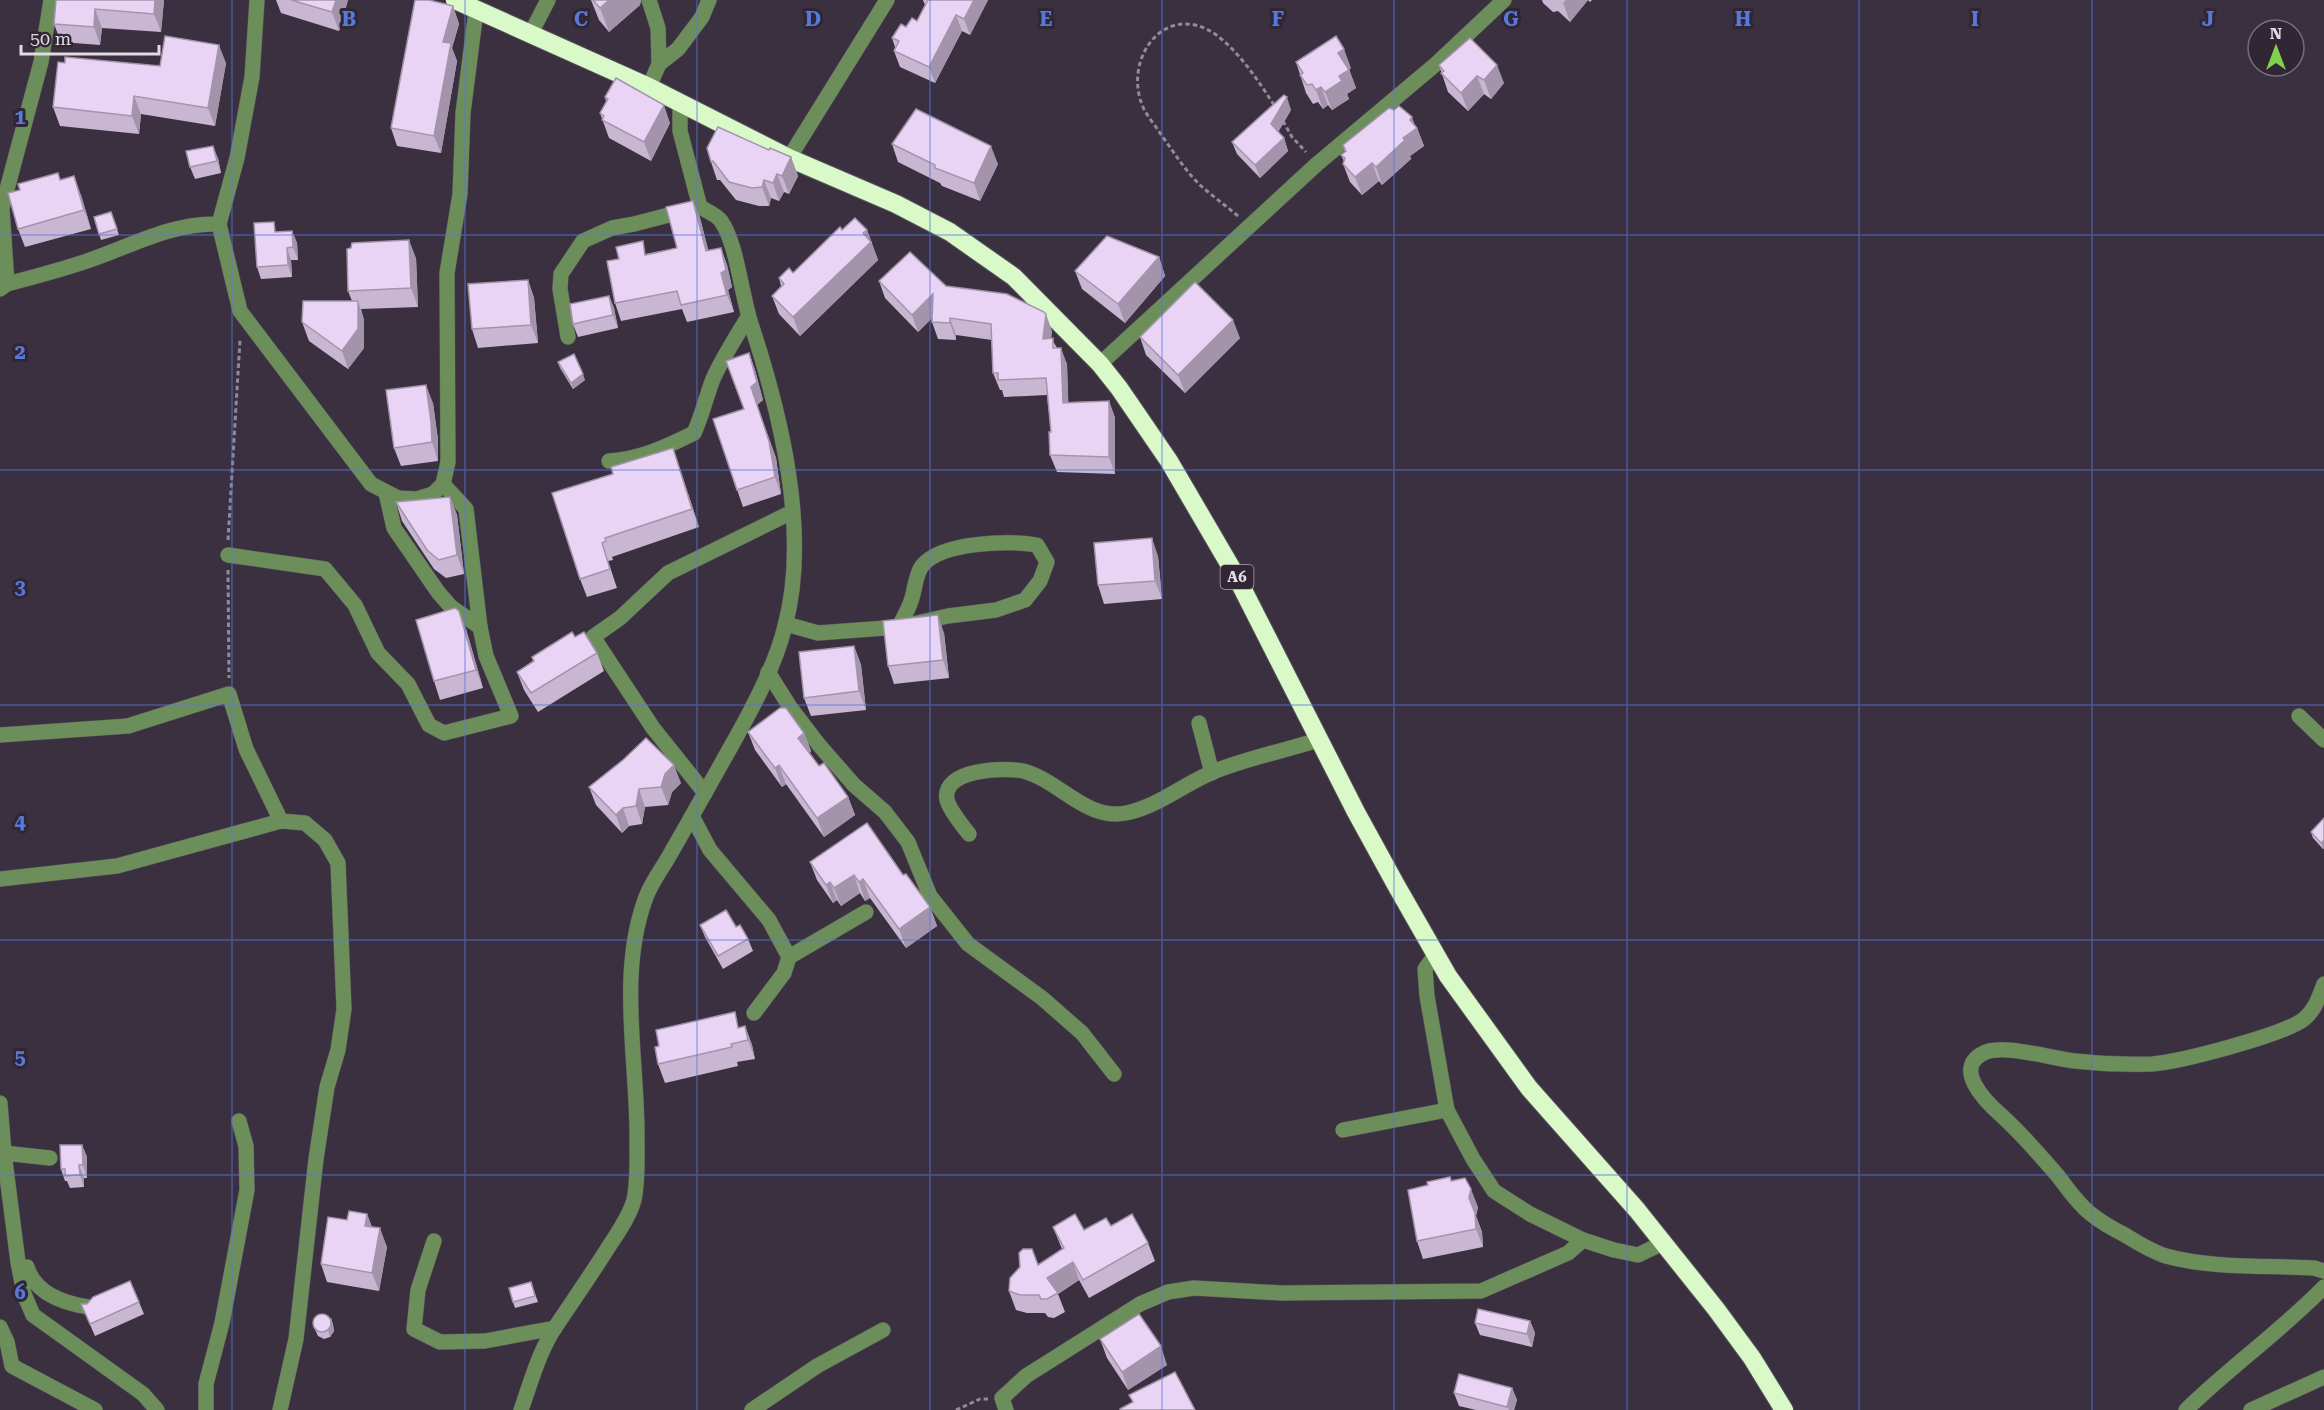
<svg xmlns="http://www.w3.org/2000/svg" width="2324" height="1410" viewBox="0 0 2324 1410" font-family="'Roboto Serif',serif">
  <rect width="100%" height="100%" fill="#3a303f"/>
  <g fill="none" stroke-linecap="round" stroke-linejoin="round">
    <defs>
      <g id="minor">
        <path d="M649,0L658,28L659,64"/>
        <path d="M531,33L548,0"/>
        <path d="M649,87L659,64L678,49L702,17L709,0"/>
        <path d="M789,158L887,0"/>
        <path d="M219,224L240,311L371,484L398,498L417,499L433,494L443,484L448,462L447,273L460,194L463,113L476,11"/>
        <path d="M7,284L2,208L41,62L51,0"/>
        <path d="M0,289L7,284C34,277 61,270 87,261C129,247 173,222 219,224L237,158L252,77L257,0"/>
        <path d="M568,337L560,289L561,274L583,241L612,228L634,224L688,210"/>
        <path d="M1100,364L1317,164L1436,64L1504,0"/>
        <path d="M609,461C640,459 666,447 694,433C702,416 706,397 713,379C723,357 736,337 748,317"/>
        <path d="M386,493L394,528L438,592L451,607L480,627L466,509L443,484"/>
        <path d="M228,555L325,569L355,605L378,653L408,684L429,725L444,733L511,716L486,656L480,627"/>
        <path d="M786,624L818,633L899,627L948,616L996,610L1025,600L1040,581L1047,562L1037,545C1010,540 940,542 922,566C915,575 915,591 911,601C908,610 903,618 899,627"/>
        <path d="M768,672L790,707L819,745L854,785L885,812L908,842L930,896L968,944L1042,998L1082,1033L1114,1074"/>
        <path d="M2299,716L2324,740"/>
        <path d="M1199,723L1212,773"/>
        <path d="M0,735L128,726L229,694L246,749L281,821"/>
        <path d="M705,793L653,728L593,637L620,618L668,573L792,512"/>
        <path d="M692,816L710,850L769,920L789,957L784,973L754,1013"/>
        <path d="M969,834C962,825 950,811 947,800C941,769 1004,767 1023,771C1059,780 1086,821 1126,813C1157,807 1184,784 1213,772C1247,758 1284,751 1318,740"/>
        <path d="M0,879L117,866L281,821L305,823L325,840L338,863L344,1009L338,1050L327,1087L316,1159L296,1339L280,1410"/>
        <path d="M1435,955L1425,969L1427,996L1447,1110L1473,1159L1494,1191L1530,1214L1583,1240"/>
        <path d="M789,957L866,912"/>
        <path d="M2324,984C2319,997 2315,1010 2304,1019C2284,1035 2179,1062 2152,1064C2126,1065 2101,1064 2075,1061C2053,1059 2006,1044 1986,1052C1950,1067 1987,1103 2002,1116C2023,1135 2040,1155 2058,1176C2068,1189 2078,1204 2091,1214C2101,1222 2113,1229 2125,1235C2138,1243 2152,1252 2166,1256C2213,1269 2266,1265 2314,1268L2324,1271"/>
        <path d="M0,1103L4,1153"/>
        <path d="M1343,1130L1447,1110"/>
        <path d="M50,1158L4,1153L18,1262L24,1294L33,1315L143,1394L157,1410"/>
        <path d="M434,1241L418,1290L414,1329L440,1342L485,1341L555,1328"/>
        <path d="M22,1267H27C35,1294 63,1303 88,1307"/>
        <path d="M0,1327L7,1342L12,1366L95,1410"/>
        <path d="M206,1410V1384L222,1323L247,1190L246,1146L239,1121"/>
        <path d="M521,1410C531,1382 539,1351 556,1326C573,1301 590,1276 606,1251C616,1235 629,1218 634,1200C638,1181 637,1160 637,1141C638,1061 617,974 646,897C652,881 664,866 672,851C691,818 710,784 729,750C750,713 775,667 785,626C810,533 781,416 752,327C742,299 737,243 721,221C717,215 707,211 700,207L680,131V103"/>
        <path d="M752,1410L817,1366L883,1330"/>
        <path d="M1006,1410L1002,1398L1026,1376L1140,1304L1168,1292L1194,1288L1282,1293L1481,1291L1568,1253L1583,1240L1614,1250L1638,1255L1663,1243"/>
        <path d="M2186,1410C2230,1367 2281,1331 2324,1287"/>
        <path d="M2251,1410L2324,1377"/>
      </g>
      <path id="highway" d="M455,0L649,87L789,158L896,204L950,232L1014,277L1100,364L1119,388L1169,461L1235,574L1356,812L1396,885L1448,976L1529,1088L1637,1210L1716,1309L1752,1358L1784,1410"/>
    </defs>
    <use href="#minor" stroke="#584f5d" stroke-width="16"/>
    <use href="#highway" stroke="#584f5d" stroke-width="20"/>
    <g stroke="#928a96" stroke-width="3" stroke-dasharray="4.5 3" stroke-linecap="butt">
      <path d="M1283,121L1292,137L1306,152"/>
      <path d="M1238,216C1225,205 1211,195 1199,184C1184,169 1173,151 1160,133C1155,125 1147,116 1143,107C1122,59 1165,0 1215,34C1240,52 1259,82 1276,108"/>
      <path d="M228,540L240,340"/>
      <path d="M228,570L229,678"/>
      <path d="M956,1410L980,1399H988"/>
    </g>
    <use href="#minor" stroke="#6c8e5a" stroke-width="15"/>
    <use href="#highway" stroke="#d9fac8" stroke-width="18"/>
  </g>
  <g fill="#c8b6d3">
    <path d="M56,0H164L161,32L102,28L100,45L61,42L54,24Z"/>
    <path d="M276,0H348L339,31L281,13Z"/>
    <path d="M591,0H641L640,5L609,32L599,20Z"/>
    <path d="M923,0H988L970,35L962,31L935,83L900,67L894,51L895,47L892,38L906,27L917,21L925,5Z"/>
    <path d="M1542,0H1592L1590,2L1588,0L1570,22L1558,11L1553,12L1543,3Z"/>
    <path d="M453,6L459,24L452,48L457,61L441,153L397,146L391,128Z"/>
    <path d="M1296,62L1351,68L1349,69L1356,88L1347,94L1349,99L1332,110L1328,105L1323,109L1318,102L1313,104L1306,93Z"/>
    <path d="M226,63L215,126L141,114L139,134L60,126L53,107Z"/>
    <path d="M1439,65L1504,83L1491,99L1484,94L1468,111L1448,92Z"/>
    <path d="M605,97L670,123L651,161L609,138L600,113L606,101Z"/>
    <path d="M1291,110L1278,132L1284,138L1288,151L1260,178L1237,154L1232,142Z"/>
    <path d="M1415,125L1417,128L1424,146L1410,156L1411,159L1382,185L1379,181L1362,195L1350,182L1343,164L1344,161L1341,155L1345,152L1343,145Z"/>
    <path d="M892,144L998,164L980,201L942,186L940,183L898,162Z"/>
    <path d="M769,150L791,157L798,176L789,194L784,192L779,201L771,198L769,206H759L736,200L720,180H717L711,162Z"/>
    <path d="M218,158L221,173L195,179L190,167Z"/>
    <path d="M61,180L81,195L91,229L25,247L18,229Z"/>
    <path d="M693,201L700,218L708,250L721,248L727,265L732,287L728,290L734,312L687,322L682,309L621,321L615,303L619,259L677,248Z"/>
    <path d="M111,212L119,235L101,240L99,234Z"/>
    <path d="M842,230H867L878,260L800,336L779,314L772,296L781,286L779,278L793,273Z"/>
    <path d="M292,231L297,243L298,260H291L292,277L261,279L257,267L278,232Z"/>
    <path d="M1159,257L1165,276L1125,323L1082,289L1075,271Z"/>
    <path d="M416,258L418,307L361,309L364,320V348L348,369L309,341L302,322L352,301L348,291Z"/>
    <path d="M528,280L534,298L538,343L478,348L472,329Z"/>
    <path d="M879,281L946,286L1052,331L1051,338L1067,364L1068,402L1109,401L1115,418V474L1057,472L1050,455L1051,432L1047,395L1004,397L1002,390H1000L993,373L992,340L956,335V340L938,339L932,322V318L918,332L885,298Z"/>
    <path d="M609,296L614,308L618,328L578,337L573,324Z"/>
    <path d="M1140,337L1240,338L1185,393L1146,355Z"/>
    <path d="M749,353L755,370L763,400L757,405L776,458L781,494L743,507L713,419L744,409Z"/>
    <path d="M558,362L585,380L573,389L560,368Z"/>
    <path d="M433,403L438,440V461L401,466L394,448Z"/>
    <path d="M673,448L699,527L612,557L613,560L608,561L617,588L587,597L580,579L613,474Z"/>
    <path d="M450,497L457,515L464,574L446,578L434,569L402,521L396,502Z"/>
    <path d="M1158,556L1162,599L1104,604L1098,585Z"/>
    <path d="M466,629L483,688L440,700L434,681Z"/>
    <path d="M944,633L949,678L894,684L888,666Z"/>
    <path d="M854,646L861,665L866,710L811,716L804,698Z"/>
    <path d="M597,653L604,671L538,712L524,690L517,672L533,662L532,657Z"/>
    <path d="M748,732L804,733L811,751L810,753L819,766L848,797L855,815L824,837L786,784L782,787L755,750Z"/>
    <path d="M623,760L681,783L672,792L668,805L645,807L642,824L629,826L622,833L596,805L589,787Z"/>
    <path d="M2324,818V848L2323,849L2313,838L2311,832Z"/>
    <path d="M810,862L903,875L930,907L937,926L906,948L870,898L865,901L860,893L841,906L837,900L833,903L817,880Z"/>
    <path d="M700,925L736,927L748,939L753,951L723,969L705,937Z"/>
    <path d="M745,1026L752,1045L755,1059L737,1062L738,1066L665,1083L658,1064L740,1028Z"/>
    <path d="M82,1145L87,1157V1178H84V1187L70,1188L67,1181H65L61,1169Z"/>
    <path d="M1450,1177L1452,1181L1478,1207L1476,1216L1482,1232L1483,1247L1423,1259L1417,1241L1428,1185Z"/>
    <path d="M367,1214L372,1227L387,1247L379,1291L327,1282L321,1264L347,1220Z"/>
    <path d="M1111,1226L1148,1243L1155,1261L1089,1298L1079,1280L1058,1294L1065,1312L1054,1318L1048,1317L1045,1313H1027L1016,1310L1009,1291L1038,1265L1062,1249L1053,1227L1084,1230Z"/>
    <path d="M533,1288L538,1302L515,1308L513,1302Z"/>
    <path d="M139,1302L144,1314L95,1336L81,1304Z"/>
    <path d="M331,1318L333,1325L334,1331L330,1337L324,1339L318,1336L313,1325Z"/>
    <path d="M1530,1321L1535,1333L1532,1347L1480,1335L1475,1323Z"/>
    <path d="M1100,1339L1167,1365L1128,1390L1107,1358Z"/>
    <path d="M1512,1388L1517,1400L1514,1410H1476L1459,1406L1454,1393Z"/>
  </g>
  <g fill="#a394ac">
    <path d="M155,0H164L161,32L154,14Z"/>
    <path d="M336,0H348L339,31L332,12Z"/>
    <path d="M609,0H641L640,5L609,32L600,8Z"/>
    <path d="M974,0H988L970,35L964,19Z"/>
    <path d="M1566,0H1588L1570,22L1563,3Z"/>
    <path d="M453,6L459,24L452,48L457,61L441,153L434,136L443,42Z"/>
    <path d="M95,9L102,28L100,45L94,27Z"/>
    <path d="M956,15L962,31L935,83L929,67Z"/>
    <path d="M219,45L226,63L215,126L208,108Z"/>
    <path d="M1344,49L1351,68L1345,72L1338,53Z"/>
    <path d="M1497,65L1504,83L1491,99L1484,80Z"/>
    <path d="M1349,70L1356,88L1347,94L1349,99L1332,110L1325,92L1339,76Z"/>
    <path d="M1477,76L1484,94L1468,111L1461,93Z"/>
    <path d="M1321,87L1328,105L1323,109L1316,90Z"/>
    <path d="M134,96L141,114L139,134L132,116Z"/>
    <path d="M1287,97L1291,110L1276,136L1271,124Z"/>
    <path d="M664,105L670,123L651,161L644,142Z"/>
    <path d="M1412,117L1416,128H1417L1424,146L1410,156L1411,159L1382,185L1376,167L1403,138L1410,120Z"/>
    <path d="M1284,138L1288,151L1260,178L1255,165Z"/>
    <path d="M213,146L218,158L221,173L217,161Z"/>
    <path d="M991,146L998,164L980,201L974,183Z"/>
    <path d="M791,157L798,176L789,194L782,176Z"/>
    <path d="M1372,163L1379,181L1362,195L1355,177Z"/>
    <path d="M777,174L784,192L779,201L773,183Z"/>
    <path d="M74,176L81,195L91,229L84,210Z"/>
    <path d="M764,180L771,198L769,206L762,187Z"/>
    <path d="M693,201L700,218L713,268L706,251Z"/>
    <path d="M867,230L878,260L800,336L793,317Z"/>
    <path d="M292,231L297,243L298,260L293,247Z"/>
    <path d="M409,240L416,258L418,307L411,288Z"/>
    <path d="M287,248L291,260L292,277L288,265Z"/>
    <path d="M721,248L727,265L732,287L728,290L734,312L727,295L721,273Z"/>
    <path d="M1159,257L1165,276L1125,323L1118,304Z"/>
    <path d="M528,280L534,298L538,343L531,325Z"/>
    <path d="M933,294L939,311L918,332L912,315Z"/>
    <path d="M609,296L614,308L618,328L613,315Z"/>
    <path d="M358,301L364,320V348L348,369L342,351Z"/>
    <path d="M1046,314L1052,331L1049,355L1043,339Z"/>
    <path d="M950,318L956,335V340L950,323Z"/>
    <path d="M1233,320L1240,338L1185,393L1178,375Z"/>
    <path d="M1061,348L1067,364L1069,419L1063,403Z"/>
    <path d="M749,353L755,370L763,400L757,405L776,458L781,494L775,477L751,387Z"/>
    <path d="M583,374L585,380L573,389L571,383Z"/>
    <path d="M426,385L433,403L438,440V461L432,442Z"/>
    <path d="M1109,401L1115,418V474L1109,457Z"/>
    <path d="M673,448L679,466L699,527L692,509Z"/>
    <path d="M450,497L457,515L464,574L457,555Z"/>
    <path d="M1152,538L1158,556L1162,599L1155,581Z"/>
    <path d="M459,611L466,629L483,688L476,670Z"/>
    <path d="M938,615L944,633L949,678L943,660Z"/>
    <path d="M854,646L861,665L866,710L859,691Z"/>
    <path d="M804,733L811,751L805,756L798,738Z"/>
    <path d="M674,765L681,783L672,792L668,805L661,787L665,774Z"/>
    <path d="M779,765L786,784L782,787L775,768Z"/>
    <path d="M639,789L645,807L642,824L636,806Z"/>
    <path d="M848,797L855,815L824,837L817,818Z"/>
    <path d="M623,808L629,826L622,833L616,815Z"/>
    <path d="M2324,840V848L2323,849L2321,843Z"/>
    <path d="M854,875L860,893L841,906L834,888Z"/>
    <path d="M863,879L870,898L865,901L859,882Z"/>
    <path d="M830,882L837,900L833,903L826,885Z"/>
    <path d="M930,907L937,926L906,948L899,929Z"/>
    <path d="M745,1026L752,1045L755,1059L748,1040Z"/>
    <path d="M82,1145L87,1157V1178L83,1165Z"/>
    <path d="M79,1165L84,1178V1187L80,1175Z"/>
    <path d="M1471,1189L1478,1207L1476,1216L1482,1232L1483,1247L1476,1229L1469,1198Z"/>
    <path d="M367,1214L374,1233L365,1226Z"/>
    <path d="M380,1228L387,1247L379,1291L372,1273Z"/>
    <path d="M1073,1262L1079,1280L1058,1294L1047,1278Z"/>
    <path d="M331,1318L333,1325L334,1331L330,1337L328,1330Z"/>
    <path d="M1530,1321L1535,1333L1532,1347L1527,1334Z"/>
    <path d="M1161,1346L1167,1365L1128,1390L1122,1372Z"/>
    <path d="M1512,1388L1517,1400L1514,1410H1509L1507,1407Z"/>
  </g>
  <g fill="#e9d4f5" stroke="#a394ac" stroke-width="1.5">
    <path d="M56,0H155L154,14L95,9L94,27L54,24Z"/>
    <path d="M291,0H336L332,12Z"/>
    <path d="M415,0H429L453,6L443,42L451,43L434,136L391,128Z"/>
    <path d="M593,0H609L600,8Z"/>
    <path d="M928,0H974L964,19L956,15L929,67L894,51L899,41L892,38L901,24L906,27L912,18L917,21Z"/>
    <path d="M165,36L219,45L208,108L134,96L132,116L53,107L58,62L65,63V57L160,66Z"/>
    <path d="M1336,36L1344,49L1338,53L1349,70L1339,76L1342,81L1325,92L1321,87L1316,90L1312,84L1307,85L1300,75L1303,73L1296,62Z"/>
    <path d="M1470,38L1497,65L1484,80L1477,76L1461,93L1441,73L1444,71L1439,65Z"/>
    <path d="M616,78L664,105L644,142L602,120L604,116L600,113L608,99L605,97Z"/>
    <path d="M1284,95L1287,97L1271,124L1284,138L1255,165L1232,142Z"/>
    <path d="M1399,106L1412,117L1410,120L1417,128L1403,138L1405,140L1376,167L1372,163L1355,177L1343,164L1345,158L1341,155L1346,151L1343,145L1389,108L1394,110Z"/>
    <path d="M916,109L991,146L974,183L935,168V165L892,144Z"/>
    <path d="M718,127L769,150L770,148L791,157L782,176L777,174L773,183L764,180L762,187L752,188L729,182L713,161L711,162L707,148Z"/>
    <path d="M213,146L217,161L190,167L186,151Z"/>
    <path d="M58,173L60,180L74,176L84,210L18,229L8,193L20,190L18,184Z"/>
    <path d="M693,201L706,251L721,248L726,270L721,273L727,295L681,305L677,291L615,303L607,261L619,259L616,247L643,241L645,255L677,248L666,207Z"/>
    <path d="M111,212L117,229L99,234L94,217Z"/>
    <path d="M855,218L867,230L863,233L871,242L793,317L772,296L784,284L779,278L789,268L793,273L840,227L842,230Z"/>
    <path d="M274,222L275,232L292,231L293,247L287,248L288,265L257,267L254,223Z"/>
    <path d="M1107,236L1159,257L1118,304L1075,271Z"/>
    <path d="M409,240L411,288L348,291L347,249L351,248L352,243Z"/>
    <path d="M910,252L946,286L1007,294L1044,312L1046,314L1043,339L1053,338V348H1061L1063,403L1109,401V457L1050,455L1049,432H1051L1046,378L998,380V373H993L991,324L950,318V323L932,322L933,294L912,315L879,281Z"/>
    <path d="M528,280L531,325L472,329L468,284Z"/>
    <path d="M1195,282L1233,320L1178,375L1140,337Z"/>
    <path d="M609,296L613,315L573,324L570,304Z"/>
    <path d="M303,301H358V329L342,351L302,322Z"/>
    <path d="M749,353L757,382L751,387L769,441L775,477L737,490L713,419L744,409L726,361Z"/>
    <path d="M574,354L583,374L571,383L558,362Z"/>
    <path d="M426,385L431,422L432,442L394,448L386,390Z"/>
    <path d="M673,448L692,509L605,538L606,541L602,543L610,569L580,579L552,493L613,474L611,467Z"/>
    <path d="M450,497L457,555L439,560L427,550L396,502Z"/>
    <path d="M1152,538L1155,581L1098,585L1094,543Z"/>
    <path d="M455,608L459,611L476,670L434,681L416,620Z"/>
    <path d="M938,615L943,660L888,666L883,621Z"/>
    <path d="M572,632L575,637L584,632L597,653L531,693L517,672L534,661L532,657Z"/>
    <path d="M854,646L859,691L804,698L799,652Z"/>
    <path d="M780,708H786L804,733L798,738L819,766L824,763L848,797L817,818L779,765L775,768L748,732Z"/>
    <path d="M646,738L674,765L665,774L661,787L639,789L636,806L623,808L616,815L589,787L623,760Z"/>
    <path d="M2324,818V840L2321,843L2311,832Z"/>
    <path d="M867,823L903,875L906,874L930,907L899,929L863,879L859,882L854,875L834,888L830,882L826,885L810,862Z"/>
    <path d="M726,910L736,927L740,925L748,939L718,956L700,925Z"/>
    <path d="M735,1012L738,1028L745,1026L748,1040L731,1044L732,1047L658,1064L655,1047L659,1046L656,1030Z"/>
    <path d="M60,1145H82L83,1165H79L80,1175L65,1176V1169H61Z"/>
    <path d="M1450,1177L1451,1181L1465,1178L1471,1189L1469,1198L1475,1213L1476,1229L1417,1241L1408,1190L1428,1185L1427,1182Z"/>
    <path d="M349,1211L367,1214L365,1226L380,1228L372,1273L321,1264L328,1217L347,1220Z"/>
    <path d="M1075,1214L1084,1230L1106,1218L1111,1226L1132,1214L1148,1243L1083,1280L1073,1262L1047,1278L1058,1293L1047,1299H1041L1039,1295H1020L1009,1291L1010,1278L1020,1267L1019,1253L1023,1249H1032L1038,1265L1064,1248L1053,1227Z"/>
    <path d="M130,1281L139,1302L90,1324L81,1304H87L93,1297Z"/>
    <path d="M531,1282L535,1296L513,1302L509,1288Z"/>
    <path d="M1478,1309L1530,1321L1527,1334L1475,1323Z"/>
    <circle cx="322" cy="1323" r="9"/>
    <path d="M1139,1314L1161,1346L1122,1372L1100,1339Z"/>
    <path d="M1175,1372L1195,1410H1121L1120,1409L1133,1402L1129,1395Z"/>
    <path d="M1459,1374L1512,1388L1507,1407L1454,1393Z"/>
  </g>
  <path fill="none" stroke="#5878dc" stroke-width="1.5" stroke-opacity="0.55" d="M232,0V1410M465,0V1410M697,0V1410M930,0V1410M1162,0V1410M1394,0V1410M1627,0V1410M1859,0V1410M2092,0V1410M0,235H2324M0,470H2324M0,705H2324M0,940H2324M0,1175H2324"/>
  <g text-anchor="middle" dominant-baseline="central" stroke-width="6" stroke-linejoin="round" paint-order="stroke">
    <rect fill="#302634" stroke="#aca5af" stroke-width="1.5" x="1220.5" y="565" width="33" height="24" rx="4.5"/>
    <g font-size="15" font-weight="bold" fill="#e1dbe4">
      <text x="1237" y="577">A6</text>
    </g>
  </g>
  <g font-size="20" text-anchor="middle" font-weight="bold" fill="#5878dc" stroke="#302634" stroke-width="6" stroke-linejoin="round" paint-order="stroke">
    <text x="349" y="26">B</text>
    <text x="581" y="26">C</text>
    <text x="813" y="26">D</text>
    <text x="1046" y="26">E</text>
    <text x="1278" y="26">F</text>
    <text x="1511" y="26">G</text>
    <text x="1743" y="26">H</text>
    <text x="1975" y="26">I</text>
    <text x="2208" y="26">J</text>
    <text x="20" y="124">1</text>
    <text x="20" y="359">2</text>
    <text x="20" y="594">3</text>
    <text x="20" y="829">4</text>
    <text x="20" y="1064">5</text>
    <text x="20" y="1299">6</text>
  </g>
  <g transform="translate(2276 48)"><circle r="28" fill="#302634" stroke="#776e7a" stroke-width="1.5"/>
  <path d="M0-4.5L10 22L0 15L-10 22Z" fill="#82d04f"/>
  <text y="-9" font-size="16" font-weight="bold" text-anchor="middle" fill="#e1dbe4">N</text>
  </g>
  <path d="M21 45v9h138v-9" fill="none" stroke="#e1dbe4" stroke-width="3"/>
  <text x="30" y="45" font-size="18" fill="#e1dbe4" stroke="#302634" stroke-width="4.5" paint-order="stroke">50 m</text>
</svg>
